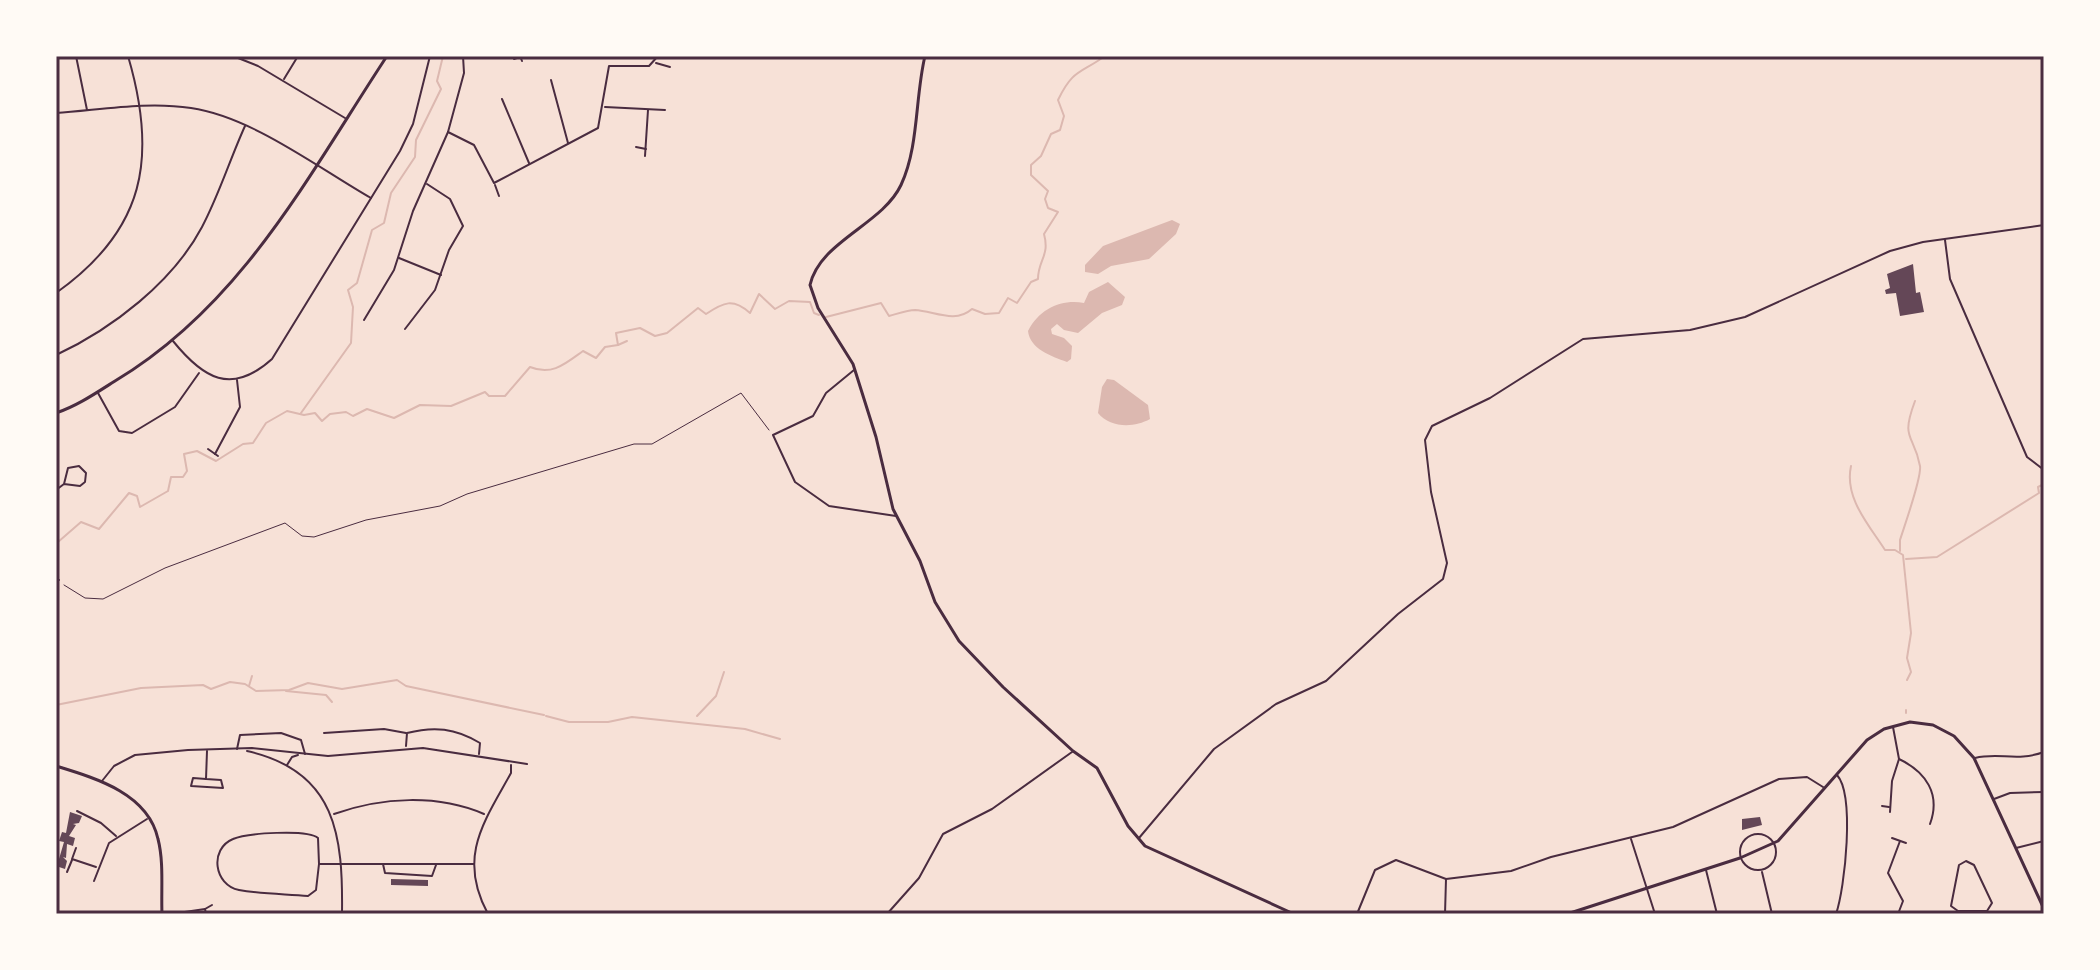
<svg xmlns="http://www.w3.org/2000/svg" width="2100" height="970" viewBox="0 0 2100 970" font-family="Merriweather,serif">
  <rect width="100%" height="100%" fill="#f7e1d7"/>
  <g fill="#dcb8b0">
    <path d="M1172,220L1180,224L1176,234L1149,259L1111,266L1098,274L1085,272V265L1103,246Z"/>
    <path d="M1108,282L1125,297L1122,305L1102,313L1078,333L1064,330L1057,324L1051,329L1052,334L1064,338L1072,346L1071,359L1067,362C1051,356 1030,349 1028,331C1040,308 1062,299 1084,303L1089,292Z"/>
    <path d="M1107,379L1114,380L1148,405L1150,419C1134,428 1110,428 1098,413L1102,387Z"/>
  </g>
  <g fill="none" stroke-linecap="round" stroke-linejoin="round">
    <g stroke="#dcb8b0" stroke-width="2">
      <path d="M826,317L881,303L889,316C897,314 907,310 915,310C934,311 955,324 972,309L985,314L999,313L1008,298L1017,303L1031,282L1038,279C1038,260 1050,256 1044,234L1058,212L1048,208L1045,199L1048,191L1031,175V165L1041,156L1051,134L1060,130L1064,116L1058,100C1073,69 1080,74 1105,56"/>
      <path d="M618,345L627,341"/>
      <path d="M301,413L351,343L353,307L348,290L357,283L372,230L384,223L391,193L415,157L416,140L441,89L437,81L443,56"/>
      <path d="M1851,466C1844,498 1869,525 1885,550H1895L1903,555L1911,633L1907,658L1911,672L1907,680"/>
      <path d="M58,542L81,522L99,529L129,493L137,496L140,507L168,491L171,477H183L187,471L184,454L197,451L216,461L243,444L253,443L266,423L287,411L304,415L315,413L322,421L330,414L346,412L353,416L367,409L394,418L420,405L451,406L485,392L489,396H505L530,367C552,376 565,364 583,351L596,358L605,347L618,345L616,333L640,328L655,336L667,333L698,308L706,314C724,302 733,298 750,313L759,294L775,309L789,301L810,302L814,313L819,315"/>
      <path d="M1900,551V540C1904,527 1922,477 1920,466C1914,433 1900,441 1915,401"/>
      <path d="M1906,559L1937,557L2039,493L2038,487L2044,484"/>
      <path d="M249,686L252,676"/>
      <path d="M286,691L326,695L332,702"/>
      <path d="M56,705L141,688L203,685L211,689L230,682L245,684L256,691L289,690L308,683L342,689L397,680L406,686L544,715"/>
      <path d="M1906,713V710"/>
      <path d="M546,716L569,722H608L632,717L745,729L780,739"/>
      <path d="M697,716L716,696L724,672"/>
    </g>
  </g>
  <g fill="#644757">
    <path d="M1913,264L1916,293L1920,292L1924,312L1900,316L1896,293L1886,294L1885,290L1890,288L1887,274Z"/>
    <path d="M70,812L82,816L79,823L73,824L76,825L69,836L75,838L73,846L67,844L66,858L63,857L67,861L65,869L56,866V858L59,859L64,842L59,841L62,832L66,833Z"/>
    <path d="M1760,817L1762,825L1742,830V819Z"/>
    <path d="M391,879L428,880V886L391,885Z"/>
  </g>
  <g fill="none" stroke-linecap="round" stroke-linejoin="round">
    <path stroke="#4a2c40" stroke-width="1" d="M64,585L85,598L103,599L165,568L285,523L302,536L314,537L366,520L440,506L467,494L634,444H652L741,393L769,430"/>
    <g stroke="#4a2c40" stroke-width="2">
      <path d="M76,56L87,110"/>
      <path d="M233,56L258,66L345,118"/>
      <path d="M520,56L522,61"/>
      <path d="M514,59L520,57"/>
      <path d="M656,63L670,67"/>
      <path d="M284,79L298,56"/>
      <path d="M551,80L568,143"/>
      <path d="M502,99L529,163"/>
      <path d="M605,107L665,110"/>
      <path d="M56,113C100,110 147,101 191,108C252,117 317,167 371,198"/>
      <path d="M448,132L474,145L494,183L598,128L609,66H649L658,56"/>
      <path d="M636,147L646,149"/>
      <path d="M645,156L648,110"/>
      <path d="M495,185L499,196"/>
      <path d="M1945,240L1950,279L2027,457L2044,470"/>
      <path d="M399,258L441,275"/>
      <path d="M56,293C145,230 158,158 128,56"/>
      <path d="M364,320L394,270L413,211L448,132L464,73L463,56"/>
      <path d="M405,329L435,290L449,250L463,226L450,199L427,184"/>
      <path d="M173,341C203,378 231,396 272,359L400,151L413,124L430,56"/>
      <path d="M56,355C112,329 173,282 202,227C219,195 230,159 245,126"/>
      <path d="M854,370L826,393L813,416L773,435L795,482L829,506L896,516"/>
      <path d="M98,393L119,431L132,433L175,407L199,373"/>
      <path d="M208,449L218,456"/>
      <path d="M215,454L240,407L237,380"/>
      <path d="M56,490L64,484L68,468L79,466L86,473L85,482L80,486L64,484"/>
      <path d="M56,578L59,580"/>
      <path d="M1893,727L1899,759C1926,772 1941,794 1930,824"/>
      <path d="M324,733L384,729L406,733"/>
      <path d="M406,746L407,733C434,726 455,728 480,743L479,754"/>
      <path d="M237,749L240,735L281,733L301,740L305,754"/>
      <path d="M247,751C337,771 343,837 342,914"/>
      <path d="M1975,758C1999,752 2017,762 2044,752"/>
      <path d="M287,765L292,757L298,755"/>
      <path d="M206,779L193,778L191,786L223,788L221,780L206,779L207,751"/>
      <path d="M102,781L114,766L135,755L188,750L252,748L328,756L423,748L527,764"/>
      <path d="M1994,799L2010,793L2044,792"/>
      <path d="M1882,806L1889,807"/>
      <path d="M77,811L101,823L116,836"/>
      <path d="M1890,812L1892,781L1899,759"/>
      <path d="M334,814C382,797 437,794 484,814"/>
      <circle cx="1758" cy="852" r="18"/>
      <path d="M1139,838L1214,749L1276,704L1326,681L1398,614L1443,579L1447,563L1431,492L1425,440L1432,426L1490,398L1583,339L1690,330L1745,317L1890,251L1923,242L2044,225"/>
      <path d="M1892,838L1906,843"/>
      <path d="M1631,839L1655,914"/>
      <path d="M76,848L72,859L96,867"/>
      <path d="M2016,848L2044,841"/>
      <path d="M1966,861L1974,865L1992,903L1987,911H1958L1951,906L1959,865Z"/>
      <path d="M319,864L318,838C308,829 246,833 233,839C209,849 214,885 239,890C261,894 285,894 308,896L316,890L319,864H474"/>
      <path d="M383,864L385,873L432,876L436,865"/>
      <path d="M1706,870L1717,914"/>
      <path d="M67,872L72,860"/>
      <path d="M1762,872L1772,914"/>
      <path d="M1446,879L1511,871L1551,857L1673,827L1779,779L1807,777L1823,787"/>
      <path d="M94,881L109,843L147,819"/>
      <path d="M171,914L205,909"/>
      <path d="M206,914L205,909L212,905"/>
      <path d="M488,914C457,857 484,822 511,773V765"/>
      <path d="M887,914L919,878L943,834L992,809L1072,752"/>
      <path d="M1357,914L1375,870L1396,860L1446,879L1445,914"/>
      <path d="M1836,914C1845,888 1855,795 1837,775"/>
      <path d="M1898,914L1903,901L1888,873L1900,841"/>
    </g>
    <g stroke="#4a2c40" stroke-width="3">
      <path d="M925,56C915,97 919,147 901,185C882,225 820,241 810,285L818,308L853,364L876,437L893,509L920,561L935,602L959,641L1003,687L1073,751L1097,768L1128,826L1145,846L1294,914"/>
      <path d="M56,413C77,406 96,393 115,381C242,305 308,176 387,56"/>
      <path d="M56,766C95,778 148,793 158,839C164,862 161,890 162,914"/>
      <path d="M1567,914L1740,858L1778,841L1867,740L1884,729L1910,722L1933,725L1954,736L1974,758L2044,909"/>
    </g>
  </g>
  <rect width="2100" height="970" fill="none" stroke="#fffaf5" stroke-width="116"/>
  <rect x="58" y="58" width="1984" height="854" fill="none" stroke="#4a2c40" stroke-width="3"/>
</svg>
